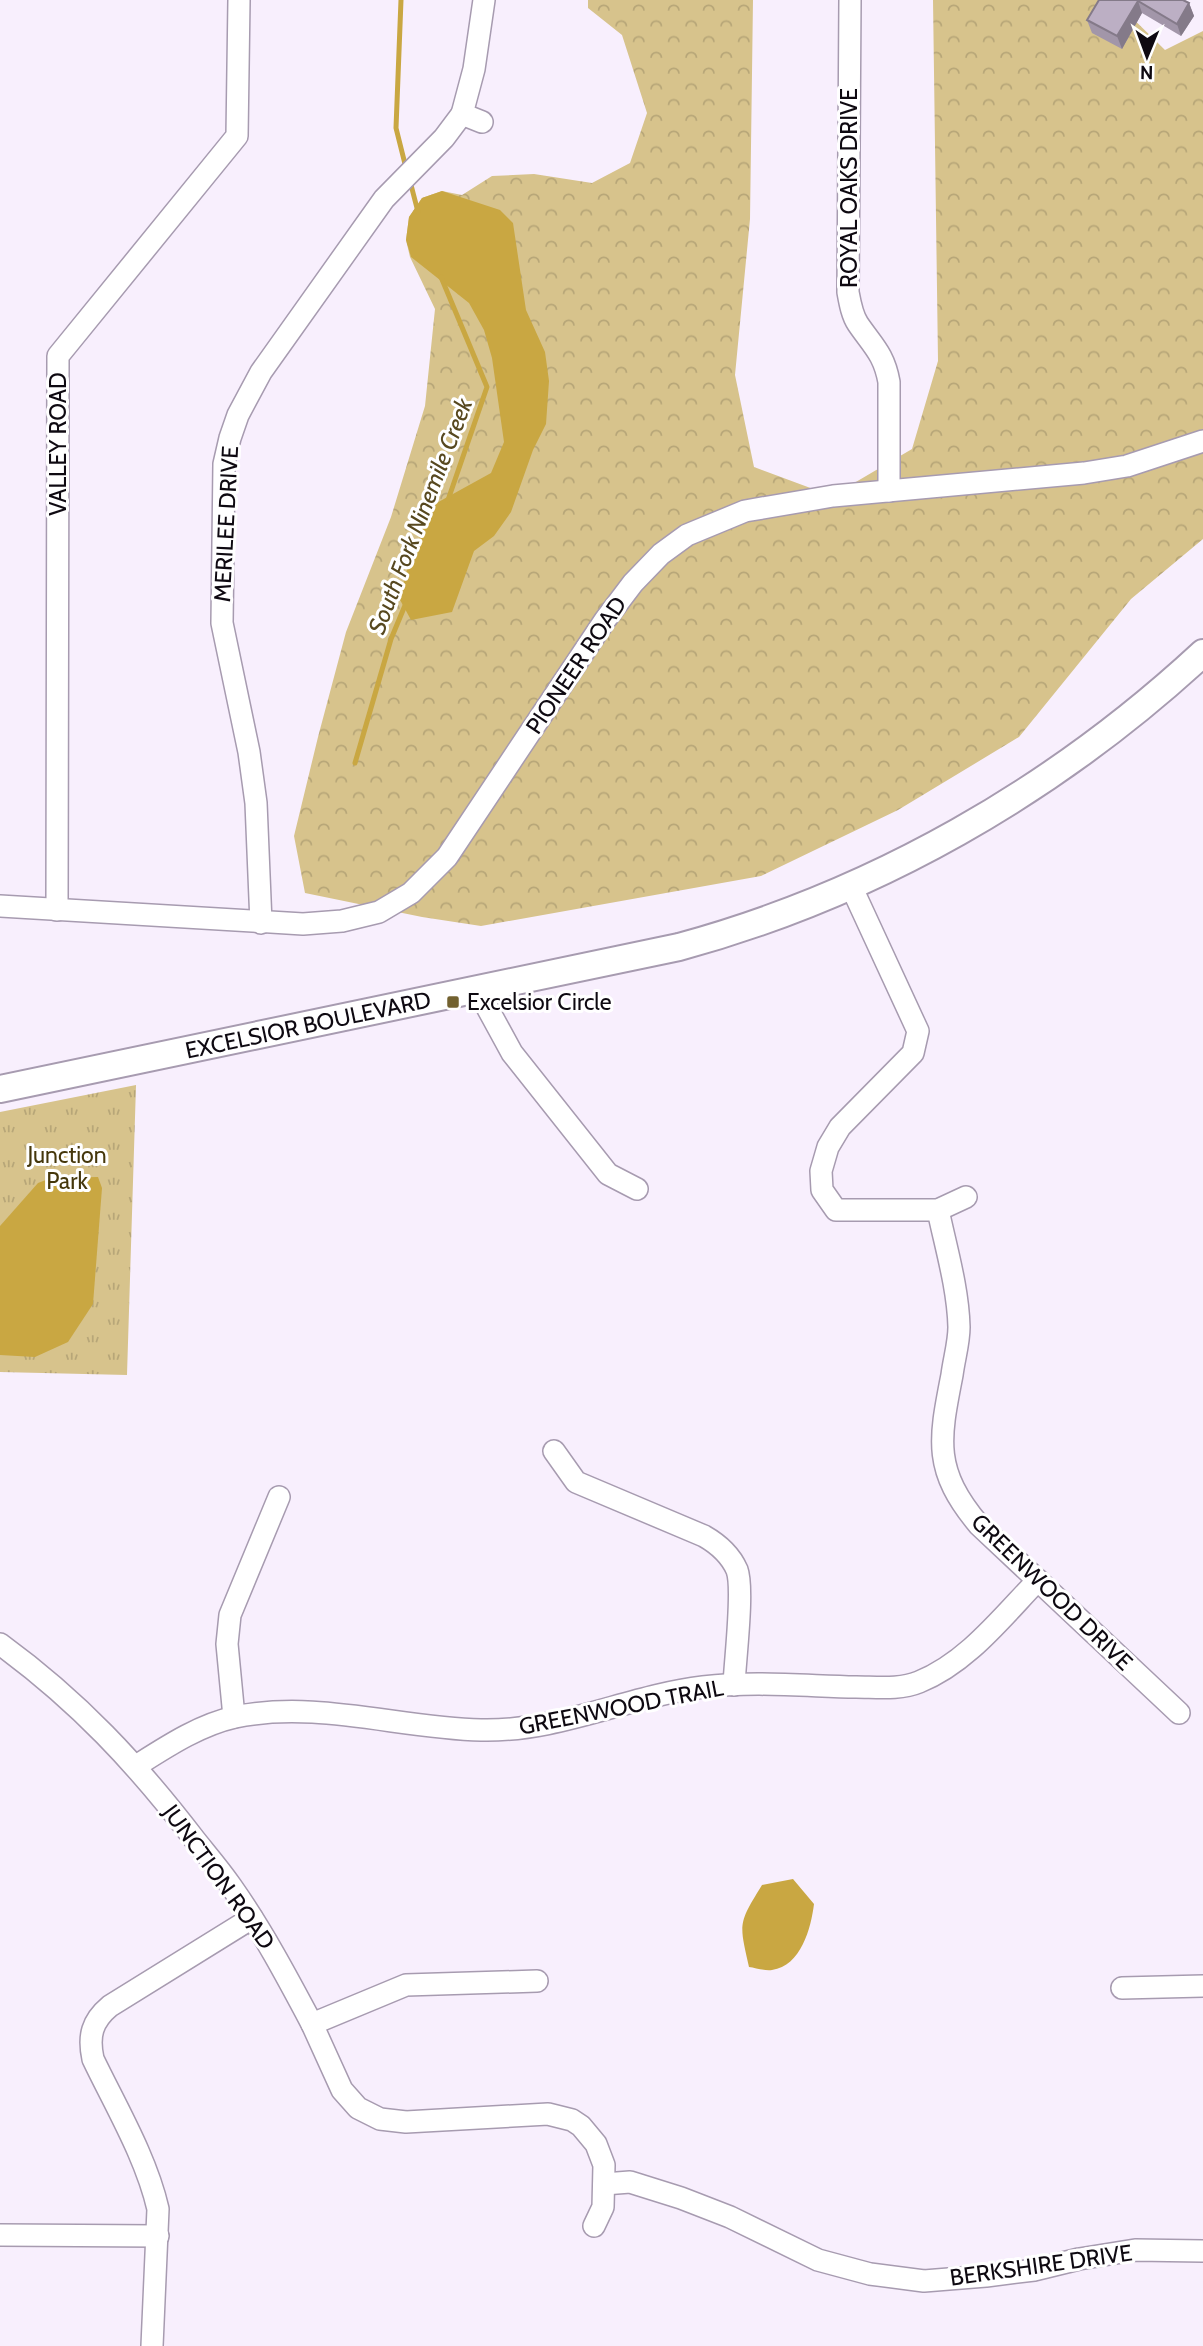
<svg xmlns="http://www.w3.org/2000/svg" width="1203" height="2346" viewBox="0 0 1203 2346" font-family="Cabin,sans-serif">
  <defs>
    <pattern id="forest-crowns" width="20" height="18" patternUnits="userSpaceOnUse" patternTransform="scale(1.75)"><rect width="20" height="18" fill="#d7c38c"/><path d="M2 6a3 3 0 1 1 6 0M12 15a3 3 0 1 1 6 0" fill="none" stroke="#b7a678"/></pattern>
    <pattern id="park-tufts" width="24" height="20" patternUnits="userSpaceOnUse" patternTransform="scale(1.75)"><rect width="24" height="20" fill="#d7c38c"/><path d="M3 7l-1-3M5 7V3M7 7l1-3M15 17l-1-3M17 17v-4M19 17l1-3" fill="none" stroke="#b7a678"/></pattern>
  </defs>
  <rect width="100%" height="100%" fill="#f8effd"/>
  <path fill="url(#forest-crowns)" d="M588,0H753L750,219L735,375L754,467L832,496L912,449L938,361L933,0H1114L1165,50L1203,31V539L1131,599L1019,737L898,810L761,876L481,926L422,917L305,893L294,836L318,737L346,632L391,517L425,406L435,309L410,257L406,240L409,217L422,198L442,191L462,195L492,176L534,174L592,183L630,163L647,113L622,35L588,8Z"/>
  <path fill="url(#park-tufts)" d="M136,1085L127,1375L0,1372V1112Z"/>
  <g fill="#c9a742">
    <path d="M442,191L500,210L513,223L526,310L545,352L549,381L546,424L533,450L511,512L494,536L474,551L452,612L411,620L399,598L409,563L433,505L491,473L504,442L492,358L484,330L469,303L411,257L406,240L409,217L422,198Z"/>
    <path d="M98,1177L102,1188L93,1304L68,1342L35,1357L0,1355V1226L38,1183L51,1178Z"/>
    <path d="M793,1879L814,1904C811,1928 801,1966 772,1970C765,1971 756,1968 749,1967C739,1923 738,1924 762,1885Z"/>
  </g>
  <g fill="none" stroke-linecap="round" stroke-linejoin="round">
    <g stroke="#c9a742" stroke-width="5">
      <path d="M401,0L396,128L406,168"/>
      <path d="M410,181L418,212"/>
      <path d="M441,277L487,387L448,500"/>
      <path d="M355,763L391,639L406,603"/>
    </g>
    <defs>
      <g id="minor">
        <path d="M850,0L848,292C850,303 852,315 858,324C873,346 884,354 889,382V491"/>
        <path d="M482,122L462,114L474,69L484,0"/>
        <path d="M851,886L918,1031L913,1053L840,1127L828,1147L821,1171L822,1190L836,1210H938L966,1197"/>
        <path d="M0,906L303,924L342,921L379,912L411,893L447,857L605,620L633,583L661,554L687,535L745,511L833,496L1084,473L1127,466L1203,441"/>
        <path d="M57,910L58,356L237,136L239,0"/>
        <path d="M261,923L256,803L249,752L222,623L224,464L230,438L238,415L261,372L384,199L444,138L462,114"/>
        <path d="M483,989L488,1009L512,1053L608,1174L637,1189"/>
        <path d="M938,1210C946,1248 958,1288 959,1327C959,1343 954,1359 952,1375C939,1441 933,1470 979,1525L1179,1713"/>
        <path d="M554,1451L576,1482L704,1536C718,1544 730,1554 737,1570C744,1589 735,1660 734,1685"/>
        <path d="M0,1644C78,1701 136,1763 195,1840C207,1855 220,1870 231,1886C262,1930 287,1977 312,2024L406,1985L537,1981"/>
        <path d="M234,1717L227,1644L230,1615L279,1497"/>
        <path d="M136,1766C166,1747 199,1725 235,1717C316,1700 399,1728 481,1730C559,1732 628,1696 703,1687C753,1681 806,1686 856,1687C876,1687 900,1690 919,1682C967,1663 1003,1616 1038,1580"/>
        <path d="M1122,1988L1203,1986"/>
        <path d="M312,2024L342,2090L358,2108L380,2119L406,2122L548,2114L572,2120L581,2126L596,2144L604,2165L603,2207L594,2226"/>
        <path d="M604,2184L630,2182L681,2198L730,2217L818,2260L870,2274L924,2281L986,2276L1034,2270L1079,2259L1135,2250L1203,2251"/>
        <path d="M0,2235L158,2236"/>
        <path d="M152,2346L158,2209C146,2157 116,2107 93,2059C88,2036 92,2021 110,2006L252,1918"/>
      </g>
      <path id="major" d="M0,1089L679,947C874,894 1054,791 1203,653"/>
    </defs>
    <use href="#minor" stroke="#a79bb0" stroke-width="24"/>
    <use href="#major" stroke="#a79bb0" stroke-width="30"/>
    <use href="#minor" stroke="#fff" stroke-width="21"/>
    <use href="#major" stroke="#fff" stroke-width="26"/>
  </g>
  <path fill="#a296a9" d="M1099,0L1189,3L1194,16L1181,36L1142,13L1122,49L1092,33L1087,20Z"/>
  <g fill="#847a89">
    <path d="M1138,1L1142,13L1122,49L1117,36Z"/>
    <path d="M1189,3L1194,16L1181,36L1177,24Z"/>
  </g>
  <path fill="#bcafc4" stroke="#847a89" stroke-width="2" d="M1099,0H1183L1189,3L1177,24L1138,1L1117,36L1087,20Z"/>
  <rect fill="#72612f" stroke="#fff" stroke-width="2.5" x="446" y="995" width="14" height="14" rx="3.5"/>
  <g text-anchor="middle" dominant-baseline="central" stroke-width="6" stroke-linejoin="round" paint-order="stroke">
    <g font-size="23" fill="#0e0911" stroke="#fff">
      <text transform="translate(849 188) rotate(-90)">ROYAL OAKS DRIVE</text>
      <text transform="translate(58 444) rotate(-90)">VALLEY ROAD</text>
      <text transform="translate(226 524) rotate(-87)">MERILEE DRIVE</text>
      <text transform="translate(576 665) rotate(-56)">PIONEER ROAD</text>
      <text transform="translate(308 1025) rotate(-12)">EXCELSIOR BOULEVARD</text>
      <text transform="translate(1052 1592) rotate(44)">GREENWOOD DRIVE</text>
      <text transform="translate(621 1707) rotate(-11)">GREENWOOD TRAIL</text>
      <text transform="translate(219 1877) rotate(54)">JUNCTION ROAD</text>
      <text transform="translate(1041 2265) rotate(-8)">BERKSHIRE DRIVE</text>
    </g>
    <g font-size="23" fill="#0e0911" stroke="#fff" text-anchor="start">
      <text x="467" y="1002">Excelsior Circle</text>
    </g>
    <g font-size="23" fill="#45370b" stroke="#fff">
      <text x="67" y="1155">Junction<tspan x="67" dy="26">Park</tspan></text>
    </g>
    <g font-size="24" font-style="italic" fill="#57481f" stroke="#fff">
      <text transform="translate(420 516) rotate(-69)">South Fork Ninemile Creek</text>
    </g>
  </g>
  <g transform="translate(1147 56) rotate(181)" stroke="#ffffff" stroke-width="5" paint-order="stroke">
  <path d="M0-5L12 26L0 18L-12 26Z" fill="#0e0911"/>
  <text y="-10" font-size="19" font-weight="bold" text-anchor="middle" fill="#0e0911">N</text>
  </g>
</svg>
